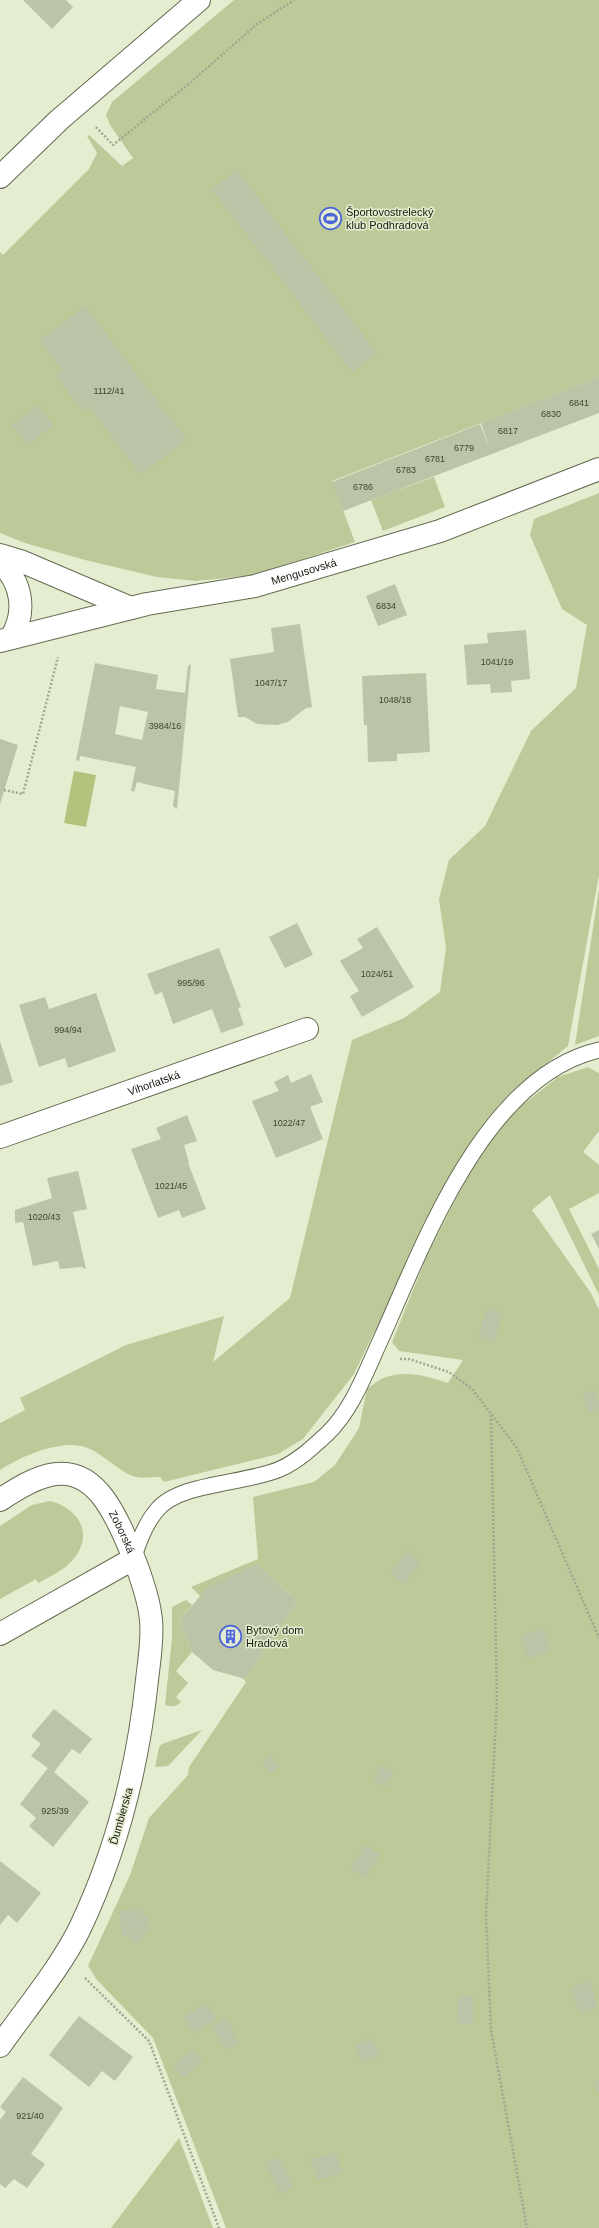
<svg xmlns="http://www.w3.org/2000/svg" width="599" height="2228" viewBox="0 0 599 2228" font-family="Helvetica,sans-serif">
  <rect width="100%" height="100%" fill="#e5edd0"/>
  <g fill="#bcca99">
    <path d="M234,0H599V377L332,481L355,542L254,575L196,581L157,577L85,560L25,543L0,533V252L3,255L89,169L97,153L87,136L89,135L122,166L133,158L110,125L106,115L112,102Z"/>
    <path d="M434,477L445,507L383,531L371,500Z"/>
    <path d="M599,493V875L568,1046L530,1077L494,1114L451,1173L354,1374L303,1439L278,1454L164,1482L160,1477C151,1477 139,1479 130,1475C114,1467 102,1453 85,1447C60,1439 20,1457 0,1470V1423L25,1410L20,1398L126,1345L224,1316L213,1362L290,1298L352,1040L404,1018L440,992L446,948L439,899L449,860L485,826L531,731L576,688L587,625L562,609L530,535L534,519Z"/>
    <path d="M599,889V1036L575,1045Z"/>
    <path d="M588,1067L599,1073V1131L583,1152L599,1165V1193L569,1209L599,1269V1295L550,1195L532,1210L591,1293L599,1310V2228H226L153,2038L97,1980L88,1966L130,1875L149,1818L188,1775L189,1767L246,1682L243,1679H245L298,1601L256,1564L200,1596L191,1587L258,1559L253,1497L314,1482L335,1465L359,1428L367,1389C373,1385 379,1379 386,1377C406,1370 428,1376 448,1383L463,1360L399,1351L392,1342L426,1258L469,1172L507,1117L558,1077Z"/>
    <path d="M50,1501C81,1509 94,1536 72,1561C64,1570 49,1577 38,1583L36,1579L0,1599V1526L32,1505Z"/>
    <path d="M186,1600L192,1605L179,1621L192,1652L176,1671L188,1683L176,1697L181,1702C176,1707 171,1707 165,1705L172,1638V1607Z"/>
    <path d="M202,1730L168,1766L155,1767L159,1747L162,1744Z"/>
    <path d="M179,2138L213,2228H111Z"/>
  </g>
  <path fill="#b1c37c" d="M74,771L96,775L86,827L64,823Z"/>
  <g fill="#bbc4a7" fill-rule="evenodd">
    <path d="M23,0H66L73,7L52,29Z"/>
    <path d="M237,170L377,353L352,372L212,189Z"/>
    <path d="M85,306L187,440L140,474L89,406L83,411L56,376L62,371L40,340Z"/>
    <path d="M599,377V413L343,511L332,482L480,424L490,449L481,423Z"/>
    <path d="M38,405L53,425L27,445L12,425Z"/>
    <path d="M395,584L407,615L378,626L366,596Z"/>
    <path d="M300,624L312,707L306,708L288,722L277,725L257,724L245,717H238L230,659L274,652L271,628Z"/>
    <path d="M526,630L530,679L511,681L512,692L491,693L490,684L467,685L464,645L488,643L487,633Z"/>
    <path d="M95,663L158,675L156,689L185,693L188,666L191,664L177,809L173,806L175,791L137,782L134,792L131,790L136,767L80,756L79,761L76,760ZM120,706L148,712L142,740L115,734Z"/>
    <path d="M426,673L430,752L397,754V761L368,762L367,725H364L362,676Z"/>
    <path d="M0,739L18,745L0,804Z"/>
    <path d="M297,923L313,955L285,968L269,937Z"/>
    <path d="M377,927L414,987L362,1017L350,996L359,991L340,961L363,948L357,939Z"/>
    <path d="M219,948L241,1007L238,1008L244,1025L221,1033L212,1009L173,1024L162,992L155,995L147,974Z"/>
    <path d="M96,993L116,1051L68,1068L65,1058L39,1067L19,1005L45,997L49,1009Z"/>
    <path d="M0,1041L13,1082L0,1086Z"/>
    <path d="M311,1074L323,1102L310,1107L323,1139L276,1158L252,1101L279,1091L274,1082L288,1075L291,1083Z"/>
    <path d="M187,1115L197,1141L184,1145L189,1163H188L206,1209L182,1218L179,1210L158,1218L131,1149L161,1139L156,1128Z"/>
    <path d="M78,1171L87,1209L73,1212L86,1269L82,1267L60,1269L58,1261L33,1266L23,1222L15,1223V1210L52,1198L47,1178Z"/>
    <path d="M599,1230V1249L591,1234Z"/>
    <path d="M487,1308L503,1313L494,1342L478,1337Z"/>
    <path d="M593,1389L599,1402V1409L590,1413L582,1395Z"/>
    <path d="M407,1551L421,1562L404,1584L390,1573Z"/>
    <path d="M256,1564L298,1601L245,1679L213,1670L192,1652L179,1621L207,1588Z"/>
    <path d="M544,1628L551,1651L527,1659L520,1636Z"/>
    <path d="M54,1709L92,1739L80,1754L72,1749L54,1772L89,1802L53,1847L29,1826L36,1818L20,1804L48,1768L31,1756L41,1744L31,1736Z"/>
    <path d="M270,1756L279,1766L271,1773L262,1763Z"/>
    <path d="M380,1765L394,1772L386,1787L373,1780Z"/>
    <path d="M365,1845L380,1855L365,1878L350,1868Z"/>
    <path d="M0,1861L41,1893L17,1923L8,1915L0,1925Z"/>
    <path d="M143,1908L144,1916L148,1915L150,1931L141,1934L142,1942L130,1943L129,1935L122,1936L119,1911Z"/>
    <path d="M590,1981L597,2007L579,2013L571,1987Z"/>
    <path d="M458,1996H473V2024H457Z"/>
    <path d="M207,2003L216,2020L193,2033L184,2016Z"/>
    <path d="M79,2016L133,2057L115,2081L102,2071L89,2087L49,2055Z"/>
    <path d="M227,2017L239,2043L225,2050L212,2025Z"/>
    <path d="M371,2038L380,2055L362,2063L354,2046Z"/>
    <path d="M192,2049L203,2060L184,2078L173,2066Z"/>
    <path d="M23,2077L63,2108L31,2154L45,2164L27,2188L14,2179L5,2188L0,2184V2120L6,2112L0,2107Z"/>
    <path d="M599,2081V2094L594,2083Z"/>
    <path d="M336,2152L342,2173L318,2180L311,2159Z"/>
    <path d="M279,2157L293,2187L280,2194L265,2163Z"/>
  </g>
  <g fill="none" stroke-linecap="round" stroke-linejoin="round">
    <defs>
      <path id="lane" d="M133,1559C139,1542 145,1524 157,1510C180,1482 247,1484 280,1469C298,1461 313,1447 327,1434C353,1409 366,1371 381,1339C424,1243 485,1076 599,1050"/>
      <g id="street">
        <path d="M0,555L23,562L131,608"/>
        <path d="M0,562C22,582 27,612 11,638"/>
        <path id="s1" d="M0,641L147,604L255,586L440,531L599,469"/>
        <path id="s2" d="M0,1137L307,1029"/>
        <path id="s3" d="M0,1500C37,1475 74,1456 105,1500C123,1526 148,1588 151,1620C153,1640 149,1661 147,1680C138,1766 117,1850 80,1928C61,1967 25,2010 0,2046"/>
        <path d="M0,1634L133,1559"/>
      </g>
      <path id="secondary" d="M0,177L59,120L199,0"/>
    </defs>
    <use href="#lane" stroke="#646b51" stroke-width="17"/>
    <use href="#street" stroke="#646b51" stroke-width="24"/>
    <use href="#secondary" stroke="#646b51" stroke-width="24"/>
    <g stroke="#a0a68f" stroke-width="2.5" stroke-dasharray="2 2" stroke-linecap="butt">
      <path d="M96,127L113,145L191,82L256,25L294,0"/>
      <path d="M4,790L23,794L58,657"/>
      <path d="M400,1359H409L449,1372L472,1389L517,1448L599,1638"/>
      <path d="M491,1415L497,1698L486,1916L491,2030L527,2228"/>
      <path d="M85,1978L149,2041L219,2228"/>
    </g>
    <use href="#lane" stroke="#fff" stroke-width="15"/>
    <use href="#street" stroke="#fff" stroke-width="22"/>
    <use href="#secondary" stroke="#fff" stroke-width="22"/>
  </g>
  <defs>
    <symbol id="stadium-ring" viewBox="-11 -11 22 22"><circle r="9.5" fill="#e5edd0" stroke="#4c65d9" stroke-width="1.5"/><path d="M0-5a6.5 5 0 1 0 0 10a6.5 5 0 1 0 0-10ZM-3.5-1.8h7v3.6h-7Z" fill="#4c65d9"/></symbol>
    <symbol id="building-ring" viewBox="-11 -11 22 22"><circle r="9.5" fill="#e5edd0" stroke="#4c65d9" stroke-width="1.5"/><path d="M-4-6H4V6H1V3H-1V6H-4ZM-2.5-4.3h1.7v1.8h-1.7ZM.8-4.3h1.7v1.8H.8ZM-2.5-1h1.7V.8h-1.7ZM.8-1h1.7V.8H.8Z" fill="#4c65d9"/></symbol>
  </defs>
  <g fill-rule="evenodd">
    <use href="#stadium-ring" x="318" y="206" width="25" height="25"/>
    <use href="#building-ring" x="218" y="1624" width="25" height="25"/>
  </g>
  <g text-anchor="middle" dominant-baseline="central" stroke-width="3" stroke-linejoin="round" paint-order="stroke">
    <g font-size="9" fill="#3f4434">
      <text x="109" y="391">1112/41</text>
      <text x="579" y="403">6841</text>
      <text x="551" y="414">6830</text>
      <text x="508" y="431">6817</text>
      <text x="464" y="448">6779</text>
      <text x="435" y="459">6781</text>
      <text x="406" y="470">6783</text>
      <text x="363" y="487">6786</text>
      <text x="386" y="606">6834</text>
      <text x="497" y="662">1041/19</text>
      <text x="271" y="683">1047/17</text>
      <text x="395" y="700">1048/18</text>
      <text x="165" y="726">3984/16</text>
      <text x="377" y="974">1024/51</text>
      <text x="191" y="983">995/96</text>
      <text x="68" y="1030">994/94</text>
      <text x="289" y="1123">1022/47</text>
      <text x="171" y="1186">1021/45</text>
      <text x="44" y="1217">1020/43</text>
      <text x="55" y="1811">925/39</text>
      <text x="30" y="2116">921/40</text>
    </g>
    <g font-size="11" fill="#16190e" stroke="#e5edd0" text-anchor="start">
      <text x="346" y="212">Športovostrelecký<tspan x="346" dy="13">klub Podhradová</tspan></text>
      <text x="246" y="1630">Bytový dom<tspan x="246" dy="13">Hradová</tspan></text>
    </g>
    <g font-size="11" fill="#16190e" stroke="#e5edd0">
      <text stroke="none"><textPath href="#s1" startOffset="312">Mengusovská</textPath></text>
      <text stroke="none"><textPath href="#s2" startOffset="163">Vihorlatská</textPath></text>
      <text stroke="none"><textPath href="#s3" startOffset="157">Zoborská</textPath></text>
      <text transform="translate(121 1816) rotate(-74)">Ďumbierska</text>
    </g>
  </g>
</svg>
